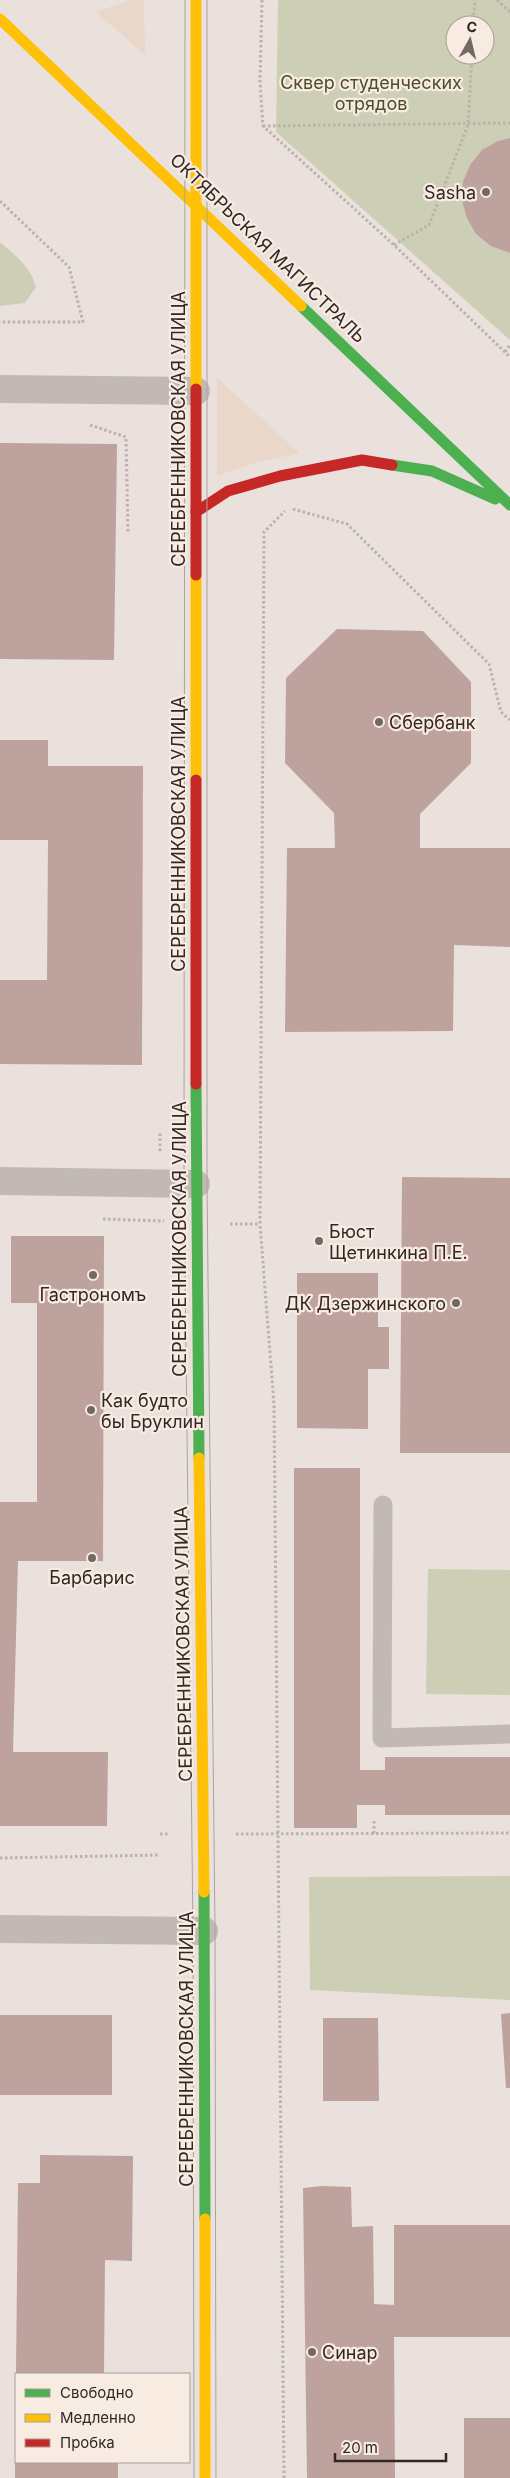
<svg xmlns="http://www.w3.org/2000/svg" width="510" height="2478" viewBox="0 0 510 2478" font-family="Inter,sans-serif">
  <rect width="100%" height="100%" fill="#eae1dc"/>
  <g fill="#cdceb6" fill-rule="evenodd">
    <path d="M278,0H510V340L276,132ZM455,25H485V55H455Z"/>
    <path d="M0,242C16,256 30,266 36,287L25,303L0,306Z"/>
    <path d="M428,1569L510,1570V1695L426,1694Z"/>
    <path d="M510,1876V2000L310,1990L309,1877Z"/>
  </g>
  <g fill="#e9d7ca">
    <path d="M130,0H144L145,55L96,12Z"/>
    <path d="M217,378L280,435L299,453L252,464L217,476Z"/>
  </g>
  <g fill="#bda29e">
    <path d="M510,138V253L491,246L476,234L467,218L462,201L463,182L470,165L482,150L498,141Z"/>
    <path d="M0,443L117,444L114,660L0,659Z"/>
    <path d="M337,629L423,631L471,682V763L420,814V848H510V947L454,945L453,1031L285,1032L287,848H335L334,813L285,763L286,678Z"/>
    <path d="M0,740H48V766H143L142,1065L0,1064V980H47L48,840H0Z"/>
    <path d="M402,1177L510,1178V1453H400Z"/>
    <path d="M11,1236H104L103,1561H18L13,1752H108L107,1826H0V1502H37V1303H11Z"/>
    <path d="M297,1273H378V1327H389V1369H368V1429L297,1428Z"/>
    <path d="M294,1468H360V1770H385V1757H510V1815H385V1805H357V1828H294Z"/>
    <path d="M510,2013V2088H506L501,2014Z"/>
    <rect x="0" y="2015" width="112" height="80"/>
    <path d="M323,2018H378L379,2101H323Z"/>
    <path d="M40,2155L133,2156L132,2261L105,2260L104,2374H16L18,2183H40Z"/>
    <path d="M322,2186L351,2187L352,2227L373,2226L374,2304L394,2305V2225H510V2337H394L395,2478H307L303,2188Z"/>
    <rect x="464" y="2418" width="46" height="60"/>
    <rect x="15" y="2462" width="103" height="16"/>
  </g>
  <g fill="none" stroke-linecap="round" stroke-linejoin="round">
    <g stroke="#bbb2ae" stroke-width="3" stroke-dasharray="2.5 2.5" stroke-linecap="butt">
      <path d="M262,0L260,82L263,126L394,245L510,357"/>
      <path d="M497,0L510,12"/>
      <path d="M473,25L475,0"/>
      <path d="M263,126L510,123"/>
      <path d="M0,201L69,267L83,322H0"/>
      <path d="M394,245L429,225L468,125L472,55"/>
      <path d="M505,352L510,345"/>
      <path d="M90,425L126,437L128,533"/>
      <path d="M293,509L347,524L489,664L501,712L510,720"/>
      <path d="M160,1151V1132"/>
      <path d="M103,1219L164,1221"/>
      <path d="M230,1224H260"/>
      <path d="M374,1821V1835"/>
      <path d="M160,1834H169"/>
      <path d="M236,1834L510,1833"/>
      <path d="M0,1858L160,1855"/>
      <path d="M284,2478L274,1404L260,1224L264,532L285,511"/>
    </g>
    <path stroke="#c2b9b5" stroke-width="19" d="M383,1505L382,1738L510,1734"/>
    <g stroke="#c2b9b5" stroke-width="28">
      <path d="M0,389L196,391"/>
      <path d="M0,1181L196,1184"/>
      <path d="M0,1929L204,1931"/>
    </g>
    <g stroke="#4caf50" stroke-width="11">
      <path d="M301,306L510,505"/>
      <path d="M392,465L432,471L495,499"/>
      <path d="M196,1084L199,1458"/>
      <path d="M204,1892L205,2219"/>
    </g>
    <g stroke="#ffc107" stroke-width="11">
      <path d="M196,0V389"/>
      <path d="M0,19L301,306"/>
      <path d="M196,575V780"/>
      <path d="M199,1458L204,1892"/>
      <path d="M205,2219V2478"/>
    </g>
    <g stroke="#c62828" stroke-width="11">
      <path d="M196,389V575"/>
      <path d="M196,512L228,491L280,476L362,460L392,465"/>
      <path d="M196,780V1084"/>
    </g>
    <g stroke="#aaa3a0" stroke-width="1">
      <path d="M185,0L184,1184L193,1931L194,2478"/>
      <path d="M207,0V1184L215,1931L216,2478"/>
    </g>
  </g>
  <g fill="#726865" stroke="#f8ebe2" stroke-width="2">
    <circle cx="486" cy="192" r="5"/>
    <circle cx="379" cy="722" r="5"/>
    <circle cx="319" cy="1241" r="5"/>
    <circle cx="93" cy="1275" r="5"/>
    <circle cx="456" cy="1303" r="5"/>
    <circle cx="91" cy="1410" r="5"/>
    <circle cx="92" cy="1558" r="5"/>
    <circle cx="312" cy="2352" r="5"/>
  </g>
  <g text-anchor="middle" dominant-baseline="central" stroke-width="4.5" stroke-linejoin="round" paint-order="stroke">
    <g font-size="18" fill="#475029" stroke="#f8ebe2">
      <text x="371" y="82">Сквер студенческих<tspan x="371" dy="21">отрядов</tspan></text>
    </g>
    <g font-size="18" fill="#322725" stroke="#f8ebe2" text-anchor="start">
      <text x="476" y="192" text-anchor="end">Sasha</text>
      <text x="389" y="722">Сбербанк</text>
      <text x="329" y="1231">Бюст<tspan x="329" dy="21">Щетинкина П.Е.</tspan></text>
      <text x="93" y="1294" text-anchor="middle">Гастрономъ</text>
      <text x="446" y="1303" text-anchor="end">ДК Дзержинского</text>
      <text x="101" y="1400">Как будто<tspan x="101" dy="21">бы Бруклин</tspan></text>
      <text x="92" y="1577" text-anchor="middle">Барбарис</text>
      <text x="322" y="2352">Синар</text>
    </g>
    <g font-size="18" fill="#322725" stroke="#f8ebe2">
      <text transform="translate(268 248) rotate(44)">ОКТЯБРЬСКАЯ МАГИСТРАЛЬ</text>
      <text transform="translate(178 429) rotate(-90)">СЕРЕБРЕННИКОВСКАЯ УЛИЦА</text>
      <text transform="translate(178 834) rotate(-90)">СЕРЕБРЕННИКОВСКАЯ УЛИЦА</text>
      <text transform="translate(179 1239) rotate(-90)">СЕРЕБРЕННИКОВСКАЯ УЛИЦА</text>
      <text transform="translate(183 1644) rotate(-91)">СЕРЕБРЕННИКОВСКАЯ УЛИЦА</text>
      <text transform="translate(186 2049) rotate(-90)">СЕРЕБРЕННИКОВСКАЯ УЛИЦА</text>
    </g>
  </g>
  <rect x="15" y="2373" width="175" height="90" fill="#f8ebe2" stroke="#a99d96"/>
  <rect x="25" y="2389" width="25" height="8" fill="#4caf50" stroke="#a99d96"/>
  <text x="60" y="2398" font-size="15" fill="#322725">Свободно</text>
  <rect x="25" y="2414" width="25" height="8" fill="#ffc107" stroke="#a99d96"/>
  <text x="60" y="2423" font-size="15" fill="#322725">Медленно</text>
  <rect x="25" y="2439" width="25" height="8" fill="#c62828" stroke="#a99d96"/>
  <text x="60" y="2448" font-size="15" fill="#322725">Пробка</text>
  <g transform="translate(470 40) rotate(8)"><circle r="24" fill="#f8ebe2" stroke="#a99d96"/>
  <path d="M0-4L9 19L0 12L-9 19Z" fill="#726865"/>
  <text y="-8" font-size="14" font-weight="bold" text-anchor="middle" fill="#322725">С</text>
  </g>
  <path d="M335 2453v8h111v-8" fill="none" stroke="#322725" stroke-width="2.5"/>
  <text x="342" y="2453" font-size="15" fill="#322725" stroke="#f8ebe2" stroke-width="4" paint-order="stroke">20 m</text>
</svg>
